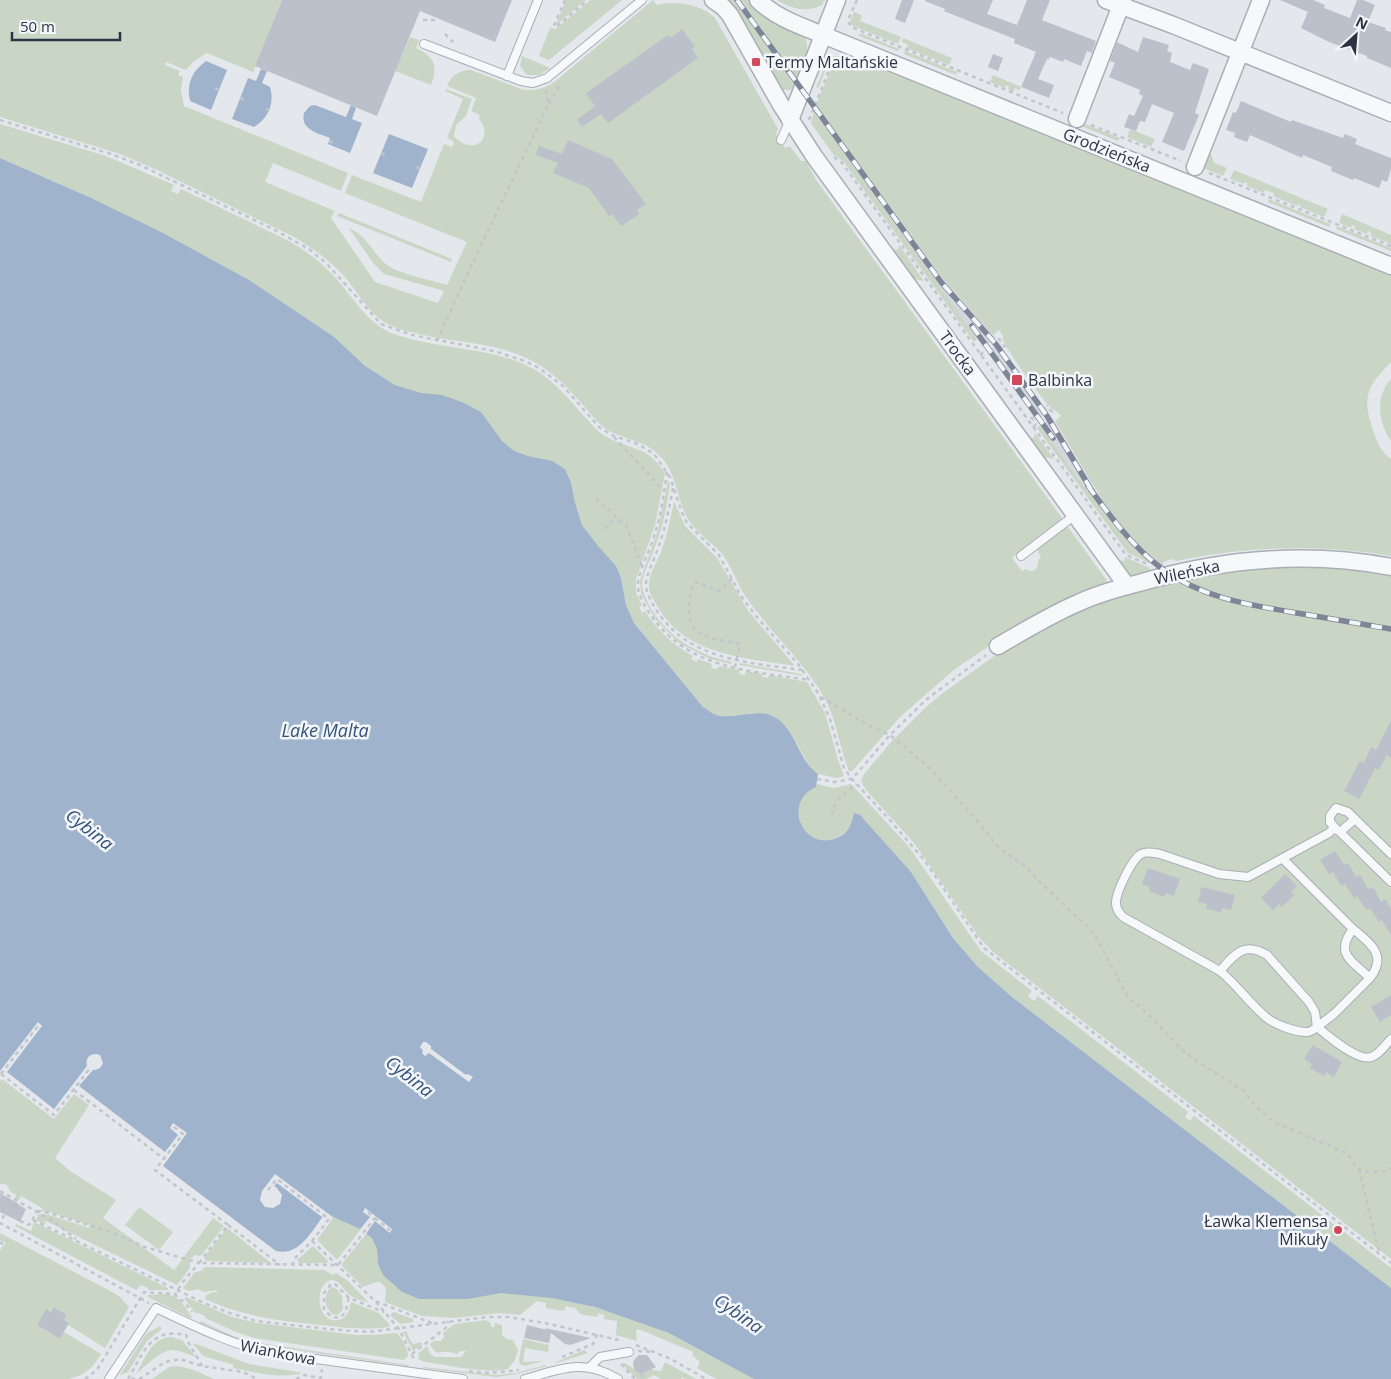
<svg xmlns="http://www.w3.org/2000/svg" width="1391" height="1379" viewBox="0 0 1391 1379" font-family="'Open Sans',sans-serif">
  <rect width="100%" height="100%" fill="#e4e7ec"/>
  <g fill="#d2d6de">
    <path d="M734,0H741L797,79L795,84Z"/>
    <path d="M816,105L941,276L996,338L983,347L932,277L814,111Z"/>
    <path d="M1000,343L1004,348L1002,349L1044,407L1045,406L1049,411L1036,420L1032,416L1034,414L992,357H991L987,352Z"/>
    <path d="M1052,417L1095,490L1111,511L1139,545L1164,565L1158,566L1152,564L1123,536L1105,515L1041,425Z"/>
  </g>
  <g fill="#c9d6c5">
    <path d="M0,0H282L253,72L207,53L193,62L186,70L166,62L165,65L180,71L178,75L183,77L181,90L184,106L348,173L341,191L273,163L265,182L335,211L331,218L375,282L438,303L444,291L384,274L374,264L349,228C368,236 372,253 387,265C399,274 431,280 447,285L467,242L345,193L352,175L421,202L444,144L452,147L454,142L447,138L463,99L445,91L446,89L472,99L466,116L456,125L454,137C459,140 463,145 469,145C485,148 489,129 479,119L480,115L471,111L476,98L447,86C452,75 459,70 471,70L521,89C533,92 542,89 553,83L653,0L657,5C674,0 702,4 715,18L778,129L776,134L785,148L790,146L801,161H806L816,180L1062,518L1059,523L1012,558L1022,571L1025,569L1030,571L1035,570L1038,565V560L1041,558L1038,552V547L1063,529L1068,527L1108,582L1106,585L995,642L955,669L900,717L852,771H849C839,747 837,720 824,697C803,660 770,632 746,597C737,584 732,567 722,554C713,543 699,535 690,522C676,502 679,476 660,456C646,441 627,440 609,431C599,425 591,414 583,405C568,388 554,373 534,362C501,343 460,343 423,335C410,332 396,329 384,322C368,312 357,291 344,276C329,260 311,247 292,236L157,170L120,154L0,117Z"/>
    <path d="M566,0H586L556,25Z"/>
    <path d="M591,0H622L549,60L539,56L550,28L555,29Z"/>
    <path d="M726,0H734L795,84L791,90H783L780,89Z"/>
    <path d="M741,0H749L767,18L803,35C813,49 803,65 797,79Z"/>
    <path d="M777,0H829L828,2L824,0L822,5C806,13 792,9 777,0Z"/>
    <path d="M854,12L862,15L860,21L901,37L898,44L853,26L850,22Z"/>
    <path d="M860,33L899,49L898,51L859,36Z"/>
    <path d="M410,37L419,40L416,48C434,56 439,67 431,85L395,71Z"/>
    <path d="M903,38L952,58L949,65L907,48L908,45L902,42Z"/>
    <path d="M905,51L957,72L956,75L904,54Z"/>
    <path d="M851,55L1391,274V362C1365,388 1362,399 1374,433C1378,444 1381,452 1391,459V556C1320,544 1247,546 1177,561L1171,559L1163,562L1164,565C1112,529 1087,472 1055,421L1061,416C1058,412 1056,411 1052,409C1045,404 1004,346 1003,340C1003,338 1003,337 1003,336L999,330L993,335L941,276L816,105L833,64L837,62L846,65Z"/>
    <path d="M522,56L550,68L539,75H527L520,66Z"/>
    <path d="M834,56H841L840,59C827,57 824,77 819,87L816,88L827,62Z"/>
    <path d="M993,75L1021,87L1020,90L1015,88L1013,92L1008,89L1009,86L1006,85L1005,88L990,82Z"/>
    <path d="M814,111L977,339L974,342L843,161L833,154L811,123Z"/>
    <path d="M1080,122L1120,138L1118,141L1079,125Z"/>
    <path d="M0,124L106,156L174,185L171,191L178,194L181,189L289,241C308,252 325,265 339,282C354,299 366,320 387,331C397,336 408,338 419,341C455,349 492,350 526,365C550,376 566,396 583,415C590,422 596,431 605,436C631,451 646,444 665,473L655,525L636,579V593L642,605L639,607L642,613L645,611C657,630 673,645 693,656L691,659L697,662L698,659L712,664L711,668L717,669L719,666L740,670L739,674L745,675L746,671L762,674V677L768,678L769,675L807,682L825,713L838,760L844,776L837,778L818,774L811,769L791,734L781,723L752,713L732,717L715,715L703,707L634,623L626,605L621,578L582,525L442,414L89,197L0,158Z"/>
    <path d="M1130,129L1155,139L1151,147L1127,137Z"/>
    <path d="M1211,154L1214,163L1227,168L1223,176L1201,167V159Z"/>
    <path d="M1234,170L1328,209L1324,217L1300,207L1301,205L1298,204L1297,206L1273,196L1274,193L1265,190L1264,193L1247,186L1248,183L1245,182L1244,184L1230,179Z"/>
    <path d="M1269,199L1330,224L1329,227L1268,202Z"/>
    <path d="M339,213L452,259L451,262L337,216Z"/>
    <path d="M1342,214L1391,235V244L1371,236V233L1368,231L1367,234L1354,229L1355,226L1352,225L1351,228L1339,223Z"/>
    <path d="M1337,226L1391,248V251L1336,229Z"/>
    <path d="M899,245L924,281L910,278L887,248L898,250Z"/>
    <path d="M1391,379V441C1378,423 1375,396 1391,379Z"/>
    <path d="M1041,425C1075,473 1107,524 1152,564L1128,553L1037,428Z"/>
    <path d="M1035,433L1054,459L1038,456L1024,436L1034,438Z"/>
    <path d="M668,480L670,484C667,506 663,527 655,547C651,559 644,571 642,583C642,591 646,598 649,605C667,637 697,655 732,662L731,664L710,659L679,643L656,620L641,594L640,581L658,530Z"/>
    <path d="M674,501L685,526L717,558L749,612L795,666C746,658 688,656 659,609C655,602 648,593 649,584C649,574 657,562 661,552C667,535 671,518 674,501Z"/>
    <path d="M1125,557L1150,568L1151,573C1127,578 1130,579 1114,559L1124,561Z"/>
    <path d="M1323,566L1391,574V1259L993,952L979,937L914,843L866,790L861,781L864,774L892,741L925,708L943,693L1001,651L1079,608L1153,585L1251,567Z"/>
    <path d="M739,663L801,674L803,676L739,665Z"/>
    <path d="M816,784L834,788L851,784L909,847L981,951L1032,991L1028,996L1034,1001L1038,996L1188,1112L1185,1117L1190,1121L1194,1116L1336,1226L1333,1230L1338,1235L1342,1230L1391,1268V1288L1012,997L977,966L953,938L911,872L854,813C851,826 846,835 833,839C801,849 783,801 815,787Z"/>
    <path d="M2,1079L54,1119L74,1094L89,1105L55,1158L70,1171L116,1200L103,1218L174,1270L213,1218L224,1226L201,1256L195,1255L190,1259V1268L177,1285L46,1221L44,1224L36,1220L39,1214L49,1215L89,1228L90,1225L50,1212L41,1211L42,1208L21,1196L19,1200L15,1198L16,1195L11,1192L6,1184H0V1081Z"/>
    <path d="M139,1207L173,1232L159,1250L125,1225Z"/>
    <path d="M326,1212L370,1217L337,1260L317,1240L333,1218Z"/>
    <path d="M34,1222L168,1288V1290H148V1288L141,1285L136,1290L15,1226L16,1224L31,1231Z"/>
    <path d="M227,1228L270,1262L271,1263L206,1261L204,1258Z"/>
    <path d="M0,1233L114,1293L120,1297L129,1307L105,1348L68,1325L69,1323L64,1320L67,1315L54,1307L51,1312L46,1309L37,1325L60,1339L64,1332L101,1354C93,1368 85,1375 69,1379H0V1250L6,1243L0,1240Z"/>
    <path d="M366,1234L372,1238L402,1292L419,1299H468L473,1293L533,1288L681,1334L754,1379H716L697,1368L700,1362L692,1355L693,1352L641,1330H636L637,1341L616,1335L617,1321L604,1319V1315L599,1313L597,1317L580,1314L575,1308L566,1306L564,1311L546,1308V1303L537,1301L520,1315L499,1313L454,1318L422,1316L385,1302L386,1288L380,1282H376L363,1287L343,1267L342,1264Z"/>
    <path d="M313,1246L328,1261L327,1263H299L297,1260Z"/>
    <path d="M205,1267L324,1270L333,1275L336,1273L347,1280L368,1302C362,1301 355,1299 350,1295C343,1290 338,1276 328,1281C313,1289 318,1330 344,1318L349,1311L351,1302L379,1313L390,1325L388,1327C365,1330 344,1328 322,1325C279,1321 245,1317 205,1299L206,1295L213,1292H217V1290L204,1292L198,1289L189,1291L183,1288L195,1272L201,1271Z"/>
    <path d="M331,1287L337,1289L342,1296L343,1309L338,1315L332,1314C324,1306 323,1295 331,1287Z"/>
    <path d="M168,1294L180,1300L192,1317L190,1318L148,1297V1295Z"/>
    <path d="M186,1297L232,1317L257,1323L356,1335H374L396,1333C402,1337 408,1349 408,1356L404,1360L254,1338L236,1332L205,1318V1316L198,1313L196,1314L184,1298Z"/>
    <path d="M394,1312L413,1319V1322L400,1324L391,1316V1314Z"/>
    <path d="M486,1320L491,1323V1327H494L495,1323L502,1325V1335L507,1339L513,1340L518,1350L515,1360L508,1369C487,1374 447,1365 425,1362L418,1359L419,1353L427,1346L430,1354L435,1357H461L466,1351H460L457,1354C454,1353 451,1352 448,1352C437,1351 437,1357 430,1344L434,1341H441L444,1337L443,1333L455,1324Z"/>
    <path d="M201,1321L235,1337L253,1342L409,1365L408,1366L253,1344L235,1338L200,1323Z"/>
    <path d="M160,1326L162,1329L147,1341L128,1372L120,1375L146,1334Z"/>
    <path d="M406,1331L411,1342L414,1344L420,1342L423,1344L413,1351L403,1332Z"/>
    <path d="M171,1337L182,1340L196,1357C189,1355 180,1350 173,1350C160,1350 146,1366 136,1374C145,1359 151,1338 171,1337Z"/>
    <path d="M523,1339L549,1345L548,1352L525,1348L523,1362L544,1361L524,1366L520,1364L519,1360Z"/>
    <path d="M194,1343L249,1364L303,1373C276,1379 260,1373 233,1368L234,1365L203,1356L193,1344Z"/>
    <path d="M584,1350L588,1353L556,1363V1362Z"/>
    <path d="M623,1362L642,1374L649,1371L652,1368V1370L661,1371L665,1362L696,1379H685L682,1377L681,1379H661L654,1375L647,1379H637L624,1366Z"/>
    <path d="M546,1365L547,1366L517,1374L496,1377L423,1368V1367L496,1375L516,1373Z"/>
    <path d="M178,1366L194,1370L214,1379H152L169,1367Z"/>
  </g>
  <g fill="#9fb4cc" fill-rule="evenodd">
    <path d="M206,61L227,70L211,110L190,101C186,84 192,71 206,61Z"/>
    <path d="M261,69L267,71L262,83L270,87C275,104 268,118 254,127L232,119L248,78L256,81Z"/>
    <path d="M315,105L346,117L351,105L356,108L352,119L362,123L350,153L328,144L330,138C318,133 300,130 304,113L310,106Z"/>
    <path d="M389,134L428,149L412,188L373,173Z"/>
    <path d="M0,158L89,197L163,233L249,280L334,337L365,366L395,385L421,393L442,395L462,402L481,412L502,441L514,451L528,456L552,461L565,469L571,483L575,503L582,525L598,546L616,566L621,578L626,605L634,623L703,707C707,709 711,713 716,715C734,720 752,709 770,715C796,725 797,760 818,774L816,787C783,801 801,849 834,839C847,835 851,826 854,813L860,815L911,872L953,938L977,966L1012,997L1391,1288V1379H754L669,1333L595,1307L552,1298L501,1293L468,1299H419L402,1292L383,1275L378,1264L377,1249L372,1238L366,1234L375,1221L390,1233L392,1229L365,1208L363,1212L370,1217L360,1229C349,1223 336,1220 326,1212C313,1229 300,1257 276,1251L163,1166L187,1133L173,1123L170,1128L178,1135L165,1152L79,1086L93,1070C98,1070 101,1068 103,1063L100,1055L96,1054C89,1054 85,1059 87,1066L54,1109L7,1072L42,1026L38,1022L0,1071ZM423,1042H426L431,1046V1049L466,1075L468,1074L473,1077L469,1082L429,1053L425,1056L422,1053L423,1051L420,1047ZM269,1182L277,1188L282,1195L280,1204L273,1208L265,1207L260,1200L262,1191Z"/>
  </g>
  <path fill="#e4e7ec" d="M275,1174L326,1212L322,1217L277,1183L274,1186L269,1182Z"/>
  <g fill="#bbc0ca">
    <path d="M282,0H512L495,42L420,11L377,116L255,66Z"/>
    <path d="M902,0H914L905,23L895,19Z"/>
    <path d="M925,0H993L987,14L1017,25L1027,0H1050L1042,20L1096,41L1092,53L1087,51L1081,66L1064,59L1063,62L1050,57L1048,60L1047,59L1038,79L1054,85L1049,98L1021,87L1036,52L1014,43L1015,39L971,22L944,11L945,9L925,1Z"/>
    <path d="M1280,0H1313L1325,5L1324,8L1350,18L1357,0H1363L1375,5L1368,22L1386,28L1385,30L1391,32V68L1367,58V56L1329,42L1301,28L1308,12Z"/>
    <path d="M682,29L695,47L692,49L698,58L608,123L601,114L582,127L577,120L595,106L586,93L668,35L670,38Z"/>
    <path d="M1143,37L1169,45L1167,51L1172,53L1170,62L1190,70L1193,63L1209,69L1195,113L1199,115L1184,151L1162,142L1174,113L1152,104L1145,122L1140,121L1136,131L1124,127L1129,114L1134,116L1143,96L1139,94L1140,90L1109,77L1115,63L1110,61L1117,42L1138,52Z"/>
    <path d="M993,54L1003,58L998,71L988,67Z"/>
    <path d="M1241,101L1291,122L1292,120L1343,138L1345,134L1357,139L1355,144L1391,158V169L1387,182L1382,180L1379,188L1354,178L1353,180L1331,171L1332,167L1303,155L1302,158L1250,135L1247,142L1234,137L1235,133L1226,130L1233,112L1236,113Z"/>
    <path d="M568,140L612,159L646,204L637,210L639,214L621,226L612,214L609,216L589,188L553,173L558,163L536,155L539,146L562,154Z"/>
    <path d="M1391,720V758L1387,755L1379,770L1375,768L1359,799L1344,791L1360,761L1364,763L1371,747L1376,750Z"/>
    <path d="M1335,851L1344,865L1348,863L1356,877L1360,875L1368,889L1373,887L1381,902L1385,899L1391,909V935L1382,920L1379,922L1370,908L1366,910L1357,896L1354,898L1345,884L1341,886L1333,872L1329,874L1320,860Z"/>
    <path d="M1148,868L1180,879L1174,896L1166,893L1164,897L1149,891L1150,887L1142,884Z"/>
    <path d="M1285,874L1297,886L1291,892L1294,895L1282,907L1279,904L1273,910L1261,898Z"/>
    <path d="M1201,887L1235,895L1231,910L1222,908L1221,912L1206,909L1207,904L1198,902Z"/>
    <path d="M1391,995V1015L1380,1022L1371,1007Z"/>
    <path d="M1313,1045L1342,1062L1334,1077L1326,1072L1324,1076L1310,1068L1312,1064L1304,1059Z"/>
    <path d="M0,1193L19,1204V1205L26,1209L20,1222L0,1212Z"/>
    <path d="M54,1307L67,1315L64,1320L69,1323L60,1339L37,1325L46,1309L51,1312Z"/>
    <path d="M527,1325L547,1330L545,1328L591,1338L570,1345L565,1344L551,1333L549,1343L524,1338Z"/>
    <path d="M639,1355H647L656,1367L642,1374L635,1371L633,1364L634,1360Z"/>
  </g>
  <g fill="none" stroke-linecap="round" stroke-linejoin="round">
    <defs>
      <g id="service">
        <path d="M424,44L521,81L533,83L547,78L642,0"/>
        <path d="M507,76L538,0"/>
        <path d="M781,140L790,120"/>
        <path d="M1021,556L1075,515"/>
        <path d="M1334,828L1329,833L1248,877L1219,874L1160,854C1154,853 1147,851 1141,854C1132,859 1116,892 1116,903C1116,908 1119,913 1123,917L1220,971C1237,985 1250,1004 1267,1018C1276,1025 1295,1032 1307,1032C1311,1032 1314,1029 1317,1027C1328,1036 1358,1062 1371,1057C1379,1055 1385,1045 1391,1039"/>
        <path d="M1337,830L1330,822V816L1336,808L1348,812L1355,819"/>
        <path d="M1391,854L1355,819L1340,832L1391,882"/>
        <path d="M1283,859L1353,929"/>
        <path d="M1220,971C1235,954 1244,941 1267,955L1309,1002L1315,1012L1317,1027L1334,1014L1370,978C1352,961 1334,954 1353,929C1370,943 1388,955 1370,978"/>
        <path d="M590,1367L600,1357L629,1352"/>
        <path d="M109,1379L156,1308C194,1326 230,1344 271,1353L463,1379"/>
        <path d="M525,1379C561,1369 583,1358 618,1379"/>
      </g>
      <g id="minor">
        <path d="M713,0L723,7L730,15L781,105L814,156L1127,586"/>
        <path d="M758,0C776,18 801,26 823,35L1391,266"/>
        <path d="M1106,0L1173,25L1391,113"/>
        <path d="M1077,119L1123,0"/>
        <path d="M790,120L837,0"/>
        <path d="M1195,167L1261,0"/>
        <path d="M998,646C1024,631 1050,615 1078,603C1097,594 1119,588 1139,583C1221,559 1307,551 1391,567"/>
      </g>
    </defs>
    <use href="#service" stroke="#a9aeb7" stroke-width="10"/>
    <use href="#minor" stroke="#a9aeb7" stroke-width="19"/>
    <g stroke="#c2c5cb" stroke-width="2.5" stroke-dasharray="4 4" stroke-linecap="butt">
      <path d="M565,0L554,26L556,27L588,0"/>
      <path d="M857,0L848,20L851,27L1063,113"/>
      <path d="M423,20H435"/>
      <path d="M445,34L454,43"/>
      <path d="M215,88L219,90"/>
      <path d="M240,98L245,100"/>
      <path d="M549,104L561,82"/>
      <path d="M266,109L270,110"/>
      <path d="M0,120L111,154L140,165L273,229L309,249L327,264L381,324L412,335L494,351L525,361L539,368L563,386L600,428L614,436L638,444L654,454L670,477L681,510L687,523L719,555L741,596L756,616L798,664L818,693L830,719L844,768L852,779L888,818L925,861L984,948L1391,1263"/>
      <path d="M809,120L832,63L836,60L843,62L844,59"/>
      <path d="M1091,125L1181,161"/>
      <path d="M329,141L336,144"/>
      <path d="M381,153L385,155"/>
      <path d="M834,157L842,163L1126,555L1150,565"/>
      <path d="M416,167L420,169"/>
      <path d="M1209,173L1391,246"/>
      <path d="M437,341L466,277L548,105L546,90"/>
      <path d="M980,355L999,339L1005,347"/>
      <path d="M1031,417L1036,424"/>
      <path d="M1033,427L1052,412L1047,405"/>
      <path d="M614,437L664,491"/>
      <path d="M667,472C664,494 661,515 654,536C650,551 640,567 638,583C637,594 644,605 650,614C687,669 750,671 810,680"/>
      <path d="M673,488C669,509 665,530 657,551C654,561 647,572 646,583C645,592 652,603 657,611C689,660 749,663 803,670"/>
      <path d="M596,498L627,527L642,567"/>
      <path d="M605,529L616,517"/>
      <path d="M732,579L719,591L696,582C691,589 690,596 689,604C685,639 714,638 740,644L735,667"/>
      <path d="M821,697L866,724L890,735L931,769L980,824L999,848L1025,866L1041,883L1093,932L1128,997L1149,1015L1181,1049L1192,1058L1244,1091L1255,1106L1274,1122L1346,1153C1351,1157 1354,1165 1359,1169C1365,1174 1385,1172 1391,1168"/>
      <path d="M817,779L834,782L852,779L890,735L927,699L986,655"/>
      <path d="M832,815C832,802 846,792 856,784"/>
      <path d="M1,1074L54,1115L90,1068"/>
      <path d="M1,1074L38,1026"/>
      <path d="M74,1090L164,1159"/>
      <path d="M174,1127L183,1134L155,1170L228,1225L199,1263L338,1265L375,1218L366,1211"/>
      <path d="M1359,1169L1379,1252"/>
      <path d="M268,1190L277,1179L329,1219L312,1241L294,1259L293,1265"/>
      <path d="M0,1191L53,1221L76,1239"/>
      <path d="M0,1194C12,1204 6,1212 0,1223L149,1303"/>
      <path d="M37,1211L49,1213L95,1227L118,1235L145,1247L199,1263L182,1283L175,1295"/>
      <path d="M6,1213L28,1225L31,1223L37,1211"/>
      <path d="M375,1218L390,1230"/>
      <path d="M33,1220L206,1304L230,1313L256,1321L327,1329L369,1332L487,1317H508L545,1323L623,1341"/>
      <path d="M228,1225L280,1265"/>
      <path d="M312,1241L375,1301L432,1323"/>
      <path d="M0,1242L4,1245"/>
      <path d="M349,1298C347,1303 347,1308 345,1312C340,1322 329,1317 324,1309V1293L331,1284H335L349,1298L384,1312"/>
      <path d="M376,1302L399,1329L415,1361"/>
      <path d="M186,1334C188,1346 197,1355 202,1366"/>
      <path d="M636,1345L671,1359L706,1379"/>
      <path d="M638,1351L652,1352"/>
      <path d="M412,1354L447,1327L448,1321"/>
      <path d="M562,1357L593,1344L597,1334"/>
      <path d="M621,1364L635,1379"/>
      <path d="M469,1371L490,1373L519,1370"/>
      <path d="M641,1374L644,1379"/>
      <path d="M85,1379L90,1376L98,1368L144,1292C170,1295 174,1288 192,1312"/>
      <path d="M128,1379C143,1354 150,1327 185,1335"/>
      <path d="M131,1379L141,1378L165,1362L180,1359L202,1366L243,1372L257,1379"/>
      <path d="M296,1379L304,1375L321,1378L322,1369"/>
    </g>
    <use href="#service" stroke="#f7f8fa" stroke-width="8"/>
    <use href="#minor" stroke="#f7f8fa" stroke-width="16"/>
    <defs>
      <g id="rail">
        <path d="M737,0L941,282L995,343L1047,416L1092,491"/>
        <path d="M972,326L1053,438"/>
        <path d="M1088,486C1110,516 1132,546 1161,568C1202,598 1249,605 1297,613C1328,618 1360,624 1391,629"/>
      </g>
    </defs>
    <use href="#rail" stroke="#7d8696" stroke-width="5.5"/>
    <use href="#rail" stroke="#f4f6f9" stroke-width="4" stroke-dasharray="11" stroke-linecap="butt"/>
  </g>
  <g fill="#d1495b" stroke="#f4f6f9" stroke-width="2">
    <rect x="751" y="57" width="10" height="10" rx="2.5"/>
    <rect x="1011" y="374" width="12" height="12" rx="2.5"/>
    <circle cx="1338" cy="1230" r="5"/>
  </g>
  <g text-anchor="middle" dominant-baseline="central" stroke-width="5" stroke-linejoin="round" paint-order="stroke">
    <g font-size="16" fill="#2b3445" stroke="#f4f6f9" text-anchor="start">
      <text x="766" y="62">Termy Maltańskie</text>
      <text x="1028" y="380">Balbinka</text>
      <text x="1328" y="1221" text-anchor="end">Ławka Klemensa<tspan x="1328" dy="18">Mikuły</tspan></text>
    </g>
    <g font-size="16" fill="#2b3445" stroke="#f4f6f9">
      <text transform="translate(1107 150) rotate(22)">Grodzieńska</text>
      <text transform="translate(958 353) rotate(54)">Trocka</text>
      <text transform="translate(1187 572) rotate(-12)">Wileńska</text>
      <text transform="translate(278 1352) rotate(11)">Wiankowa</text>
    </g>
    <g font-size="18" font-style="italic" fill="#34527a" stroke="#f4f6f9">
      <text x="325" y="730">Lake Malta</text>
      <text transform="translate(90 829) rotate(38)">Cybina</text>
      <text transform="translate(410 1076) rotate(38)">Cybina</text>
      <text transform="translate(739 1313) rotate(35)">Cybina</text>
    </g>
  </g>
  <g transform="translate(1356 35) rotate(26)" stroke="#f4f6f9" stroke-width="4" paint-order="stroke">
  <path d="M0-4L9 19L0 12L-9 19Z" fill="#2b3445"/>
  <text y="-8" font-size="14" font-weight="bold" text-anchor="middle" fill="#2b3445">N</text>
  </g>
  <path d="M12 32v8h108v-8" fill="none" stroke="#2b3445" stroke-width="2.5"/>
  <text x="20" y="32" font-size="15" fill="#2b3445" stroke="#f4f6f9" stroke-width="4" paint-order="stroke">50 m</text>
</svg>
